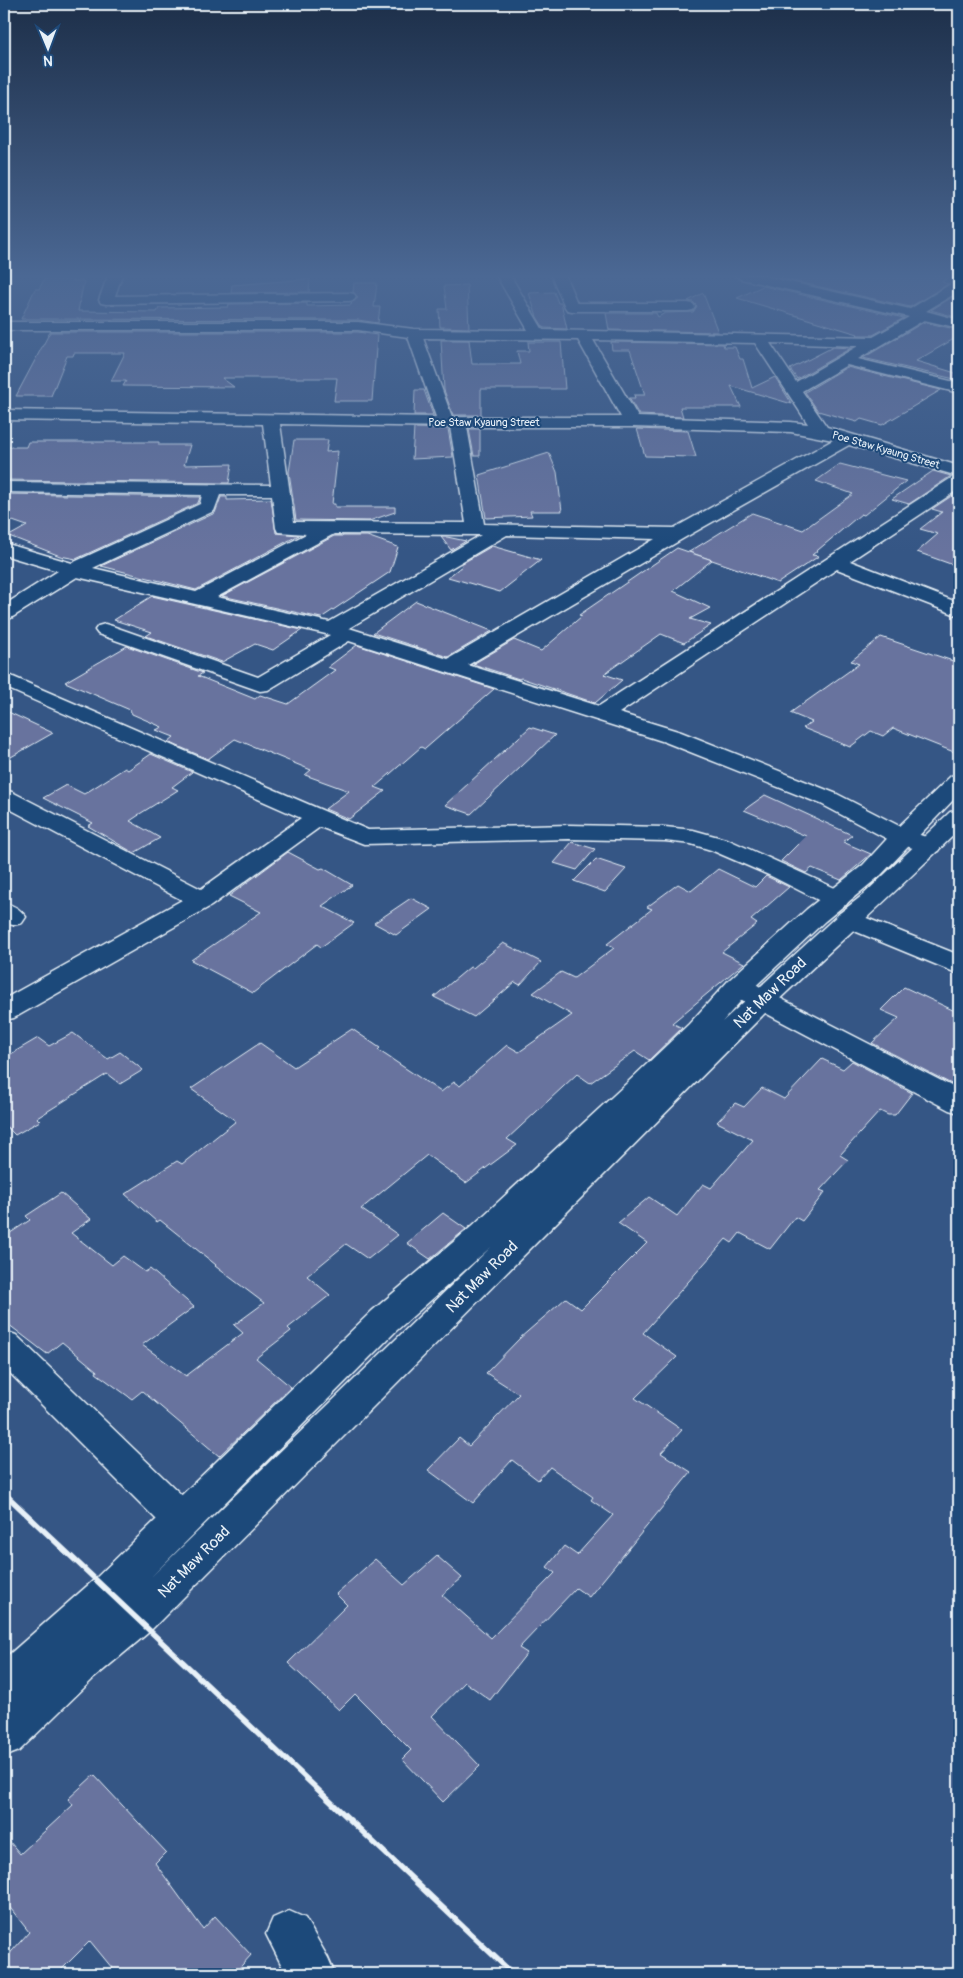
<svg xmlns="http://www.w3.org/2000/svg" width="963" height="1978" viewBox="0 0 963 1978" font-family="Pangolin,sans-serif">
  <rect width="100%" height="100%" fill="#355685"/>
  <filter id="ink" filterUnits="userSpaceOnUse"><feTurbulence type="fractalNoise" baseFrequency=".02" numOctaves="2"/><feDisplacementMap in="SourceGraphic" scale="10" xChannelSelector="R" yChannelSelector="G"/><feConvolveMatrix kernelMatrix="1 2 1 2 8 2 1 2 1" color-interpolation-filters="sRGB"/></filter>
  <g filter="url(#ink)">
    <g fill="#67739e" stroke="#e8f1f8">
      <path d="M786,275H952L942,282L948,284L910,307L780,278Z"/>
      <path d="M46,276H75L72,281H84L78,311L157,312L159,308L228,307L229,304L307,303V306L351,305L352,302L358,298L353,292L354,283H377L374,307H380L378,323L358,320L21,319L35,289H39Z"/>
      <path d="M310,279L309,292L231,293L232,285Z"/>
      <path d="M467,285L469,328L440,327L439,309H447L444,286Z"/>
      <path d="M763,286L904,318L873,335H857L858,334L737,298Z"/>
      <path d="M554,292L558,303H561L567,329L544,328L537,317L529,293Z"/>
      <path d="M703,293L718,332L609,330L606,313H656L658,317L665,313L693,312L697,306L693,302L688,301Z"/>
      <path d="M959,293V318L931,310Z"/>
      <path d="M924,322L959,330V336L916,361L959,374V380L863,358Z"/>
      <path d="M50,332H358L377,335L372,401H334L337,378H222L234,387L123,386L126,381H111L125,353H74L73,356H67L51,396H16Z"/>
      <path d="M441,340H469L472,364H520L517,351H529L528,342H561L565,389H481V415H453L444,390Z"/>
      <path d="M611,342L723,344L724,347H735L740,359H743L752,388L775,377L792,404L731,386L741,407H680L683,417L639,415L629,398H635L634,395H645L630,350H612Z"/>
      <path d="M833,347L851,348L797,379L790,369Z"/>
      <path d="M847,367L941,390L882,425L861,419L857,422L818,411L805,392Z"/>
      <path d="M415,390H424L433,415H414Z"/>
      <path d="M414,428L448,429L453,457L412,459Z"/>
      <path d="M469,429H480V456H474Z"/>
      <path d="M637,429L688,431L696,457L645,456Z"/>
      <path d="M294,440H328L326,452L338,451L332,504H335V507H395V512L369,521L296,520L289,472Z"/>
      <path d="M28,442H159V445H190L184,465L232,464L229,483L4,480V447H26Z"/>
      <path d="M549,453L557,472L562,511H530L532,516L486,518L479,475Z"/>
      <path d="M840,464L906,481L864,515L861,514L812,555L819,556L778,583L689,552L752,513L803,530L853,494L816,481Z"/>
      <path d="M933,471L951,476L909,504L892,499Z"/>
      <path d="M959,491V567L917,552L938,534L920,529L942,512L932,509Z"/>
      <path d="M4,494L200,497L198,503L76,559L60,556L9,536L27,526L4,518Z"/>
      <path d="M221,497H227V500L271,499L276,533L299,535L196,590L101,566L215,513Z"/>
      <path d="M334,536H367L398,547L390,572L321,618L222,596Z"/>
      <path d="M441,537H447L466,541L451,550Z"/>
      <path d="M492,546L541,560L500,592L448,577L462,566L461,564Z"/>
      <path d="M677,548L712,560L673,591L710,608L690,619L711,625L684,643L661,634L604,674L622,680L595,703L521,678L519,679L473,664L514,640L541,651L582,616L579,615Z"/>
      <path d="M152,596L302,630L273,650L255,644L222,662L146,636L152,632L114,620Z"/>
      <path d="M416,601L492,631L448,657L373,633Z"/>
      <path d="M881,637L959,663V754L893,728L883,736L871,731L850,747L803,728L812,722L790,713L859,664L851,661Z"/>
      <path d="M357,645L494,689L425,749L421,747L375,787L385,791L349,819L325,809L349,791L305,775L311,770L235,739L208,759L168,742L174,737L156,730L162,727L132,714L130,710L65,682L127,646L203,673L198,676L255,699L260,695L288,704L335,670L328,667Z"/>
      <path d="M4,710L53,733L4,761Z"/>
      <path d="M530,727L555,735L471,814L445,805Z"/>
      <path d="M151,754L192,772L172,787L178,790L138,815H139L130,821L160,838L134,853L88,826L93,823L43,798L66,785L84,794L125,768L128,770Z"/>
      <path d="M765,795L852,835L843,842L871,854L841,880L812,868L806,873L781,861L806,836L744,810Z"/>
      <path d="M572,842L595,849L577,870L554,863Z"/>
      <path d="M288,852L320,869L323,868L352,885L322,906L354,923L321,947L317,944L253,993L191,960L261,912L229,896Z"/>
      <path d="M596,859L626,869L605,892L574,881Z"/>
      <path d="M718,869L755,887L766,876L789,887L751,920L757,924L722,952L744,963L672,1023L682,1028L649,1060L635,1051L590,1083L577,1074L507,1139L517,1145L466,1183L427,1155L361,1209L398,1235L368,1259L346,1244L307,1276L330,1295L288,1328L291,1331L256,1358L291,1387L219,1456L142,1391L132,1399L96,1373L97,1371L62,1342L47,1354L4,1321V1237L30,1220L26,1216L61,1193L91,1219L71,1233L112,1265L123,1256L145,1272L150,1269L194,1307L142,1345L186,1376L243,1333L234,1325L264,1303L215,1266L216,1265L160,1220L157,1222L125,1194L177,1161L182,1164L236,1121L191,1089L260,1043L294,1067L352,1029L380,1048L378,1050L441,1092L454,1082L460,1086L507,1045L519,1052L572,1015L533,993L561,972L574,978L614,948L607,944L652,909L647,907L678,884L691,891Z"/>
      <path d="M411,898L432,909L396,935L374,923Z"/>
      <path d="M503,943L541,962L520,985L515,982L474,1017L434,997L470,967L473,968Z"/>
      <path d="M904,987L959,1013V1088L872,1043L899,1018L881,1010Z"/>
      <path d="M73,1033L108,1059L120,1052L143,1070L120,1084L107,1074L37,1118L40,1121L15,1135L4,1124V1058L38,1038L49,1046Z"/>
      <path d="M822,1059L843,1069L852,1061L912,1093L895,1115H888L880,1111L840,1155L848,1160L820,1190L825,1192L802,1221L795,1217L770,1249L740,1233L732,1243L726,1239L643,1333L677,1357L635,1398L682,1430L661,1453L691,1472L589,1597L576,1588L519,1648L527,1653L490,1700L465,1682L432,1716L480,1766L443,1802L402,1759L411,1750L355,1694L339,1710L288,1663L347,1605L336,1594L375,1559L404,1585L437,1556L462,1578L442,1595L491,1638L555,1573L547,1567L564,1546L577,1555L613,1515L591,1500L593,1497L550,1467L538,1480L512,1460L473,1503L428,1470L459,1438L469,1446L519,1394L486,1373L520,1338L566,1298L581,1309L647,1243L618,1223L649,1197L677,1216L703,1184L711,1188L753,1140L717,1122L735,1103L744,1107L762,1088L784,1099Z"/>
      <path d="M443,1213L466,1229L430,1259L407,1243Z"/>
      <path d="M94,1775L166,1852L155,1863L203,1929L215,1916L251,1955L234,1974H117L90,1941L57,1974H17L4,1960L29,1932L4,1900V1835L20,1854L73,1805L68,1799Z"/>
    </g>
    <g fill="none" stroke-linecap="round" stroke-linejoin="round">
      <defs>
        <g id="minor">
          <path d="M108,275H122L115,296L349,293L354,294L356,297L354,300L349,301L106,304L101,303L99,300Z"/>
          <path d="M496,275H510L543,330L873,337L909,317L741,279L734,275H759L910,309L954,282L959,281V291L926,311L959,320V328L924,320L858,359L959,383V393L847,365L802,391L827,427L959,466V489L850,561L959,603V616L837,569L619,713L681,732L837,794L911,832L938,841L941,846L938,851L929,853L893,842L821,804L665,742L349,641L268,690L260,691L98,634L95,630L98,626L105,624L112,626L258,677L330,635L326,634L77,577L11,618L4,620V605L58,571L4,555V543L72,563L200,504L202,495L4,492V482L271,485L263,424L4,420V410L436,417L408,337L358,330H4V322H358L414,329L528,330ZM423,338L578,340L621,417H452ZM593,340L755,343L808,424L791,422L638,417ZM770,343L858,346L796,382ZM280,424L450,427L466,523L294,522ZM467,427H632L791,432L833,440L674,528L484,524ZM849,445L958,476L953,477L599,706L468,665L684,538ZM220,495H272L276,528L278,532L306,534L196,592L93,568L214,511ZM334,534L476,535H481L329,622L217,597ZM507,535L655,539L448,659L349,628Z"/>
          <path d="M551,275H565L577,303H688L693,304L695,307L693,310L688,311H572L567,310L565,307Z"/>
          <path d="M4,673L368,830L569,825L665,827L693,830L729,840L846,893L850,899L846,905L837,907L828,905L771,876L711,850L691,844L665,841L569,839L364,844L320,827L211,906L14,1018L4,1020V999L182,900L4,806V790L12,792L201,889L301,818L4,687Z"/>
          <path d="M4,903C14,905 20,909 26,917L22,923L13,925L4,923Z"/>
          <path d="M849,911L959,955V974L840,925L836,919L840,913Z"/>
          <path d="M739,977L749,980L772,994L959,1090V1113L949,1110L752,1006L729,992L725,986L729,980Z"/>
          <path d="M4,1331L16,1335L195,1508L201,1520L195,1532L182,1537L169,1532L4,1367Z"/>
          <path d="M289,1911L305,1918L328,1958L335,1974H286L266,1934L273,1918Z"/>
        </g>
        <path id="major" d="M959,774V794L881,875L825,921L749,992L722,1022L840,913L863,895L950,812L959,810V830C898,890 834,947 772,1006L149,1632L94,1678L19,1751L4,1757V1708L7,1705L4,1706V1659L94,1580L372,1311L471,1227L626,1084L689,1024L729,980L807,909L863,865L895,830L951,776ZM491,1247L151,1577L396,1331Z"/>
      </defs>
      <use href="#minor" stroke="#e8f1f8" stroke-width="3"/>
      <use href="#major" stroke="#e8f1f8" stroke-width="3"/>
      <use href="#minor" fill="#1f4a7a" fill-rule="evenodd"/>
      <use href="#major" fill="#1f4a7a" fill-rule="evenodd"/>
      <path stroke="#e8f1f8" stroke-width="5.5" d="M4,1493L513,1974"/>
    </g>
  </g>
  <linearGradient id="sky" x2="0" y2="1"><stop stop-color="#1d2f49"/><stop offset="0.5" stop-color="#4b6894"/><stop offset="1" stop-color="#4b6894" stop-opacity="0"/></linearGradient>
  <rect width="963" height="552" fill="url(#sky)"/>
  <g text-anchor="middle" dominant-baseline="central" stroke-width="4" stroke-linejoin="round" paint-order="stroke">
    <g font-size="11" fill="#e8f1f8" stroke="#1f4a7a">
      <text x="484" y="422">Poe Staw Kyaung Street</text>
      <text transform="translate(886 450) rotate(16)">Poe Staw Kyaung Street</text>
    </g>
    <g font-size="16" fill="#e8f1f8" stroke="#1f4a7a">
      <text transform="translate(770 993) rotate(-44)">Nat Maw Road</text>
      <text transform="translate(482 1277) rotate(-45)">Nat Maw Road</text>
      <text transform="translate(194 1562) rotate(-45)">Nat Maw Road</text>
    </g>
  </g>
  <rect width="963" height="1978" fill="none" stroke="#1f4a7a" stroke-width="20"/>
  <rect x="10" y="10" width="943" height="1958" fill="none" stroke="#e8f1f8" stroke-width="2" filter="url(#ink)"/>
  <g transform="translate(48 48) rotate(179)" stroke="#1f4a7a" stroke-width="4" paint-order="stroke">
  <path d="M0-4L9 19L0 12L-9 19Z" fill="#e8f1f8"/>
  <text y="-8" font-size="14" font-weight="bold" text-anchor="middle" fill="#e8f1f8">N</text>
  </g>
</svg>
